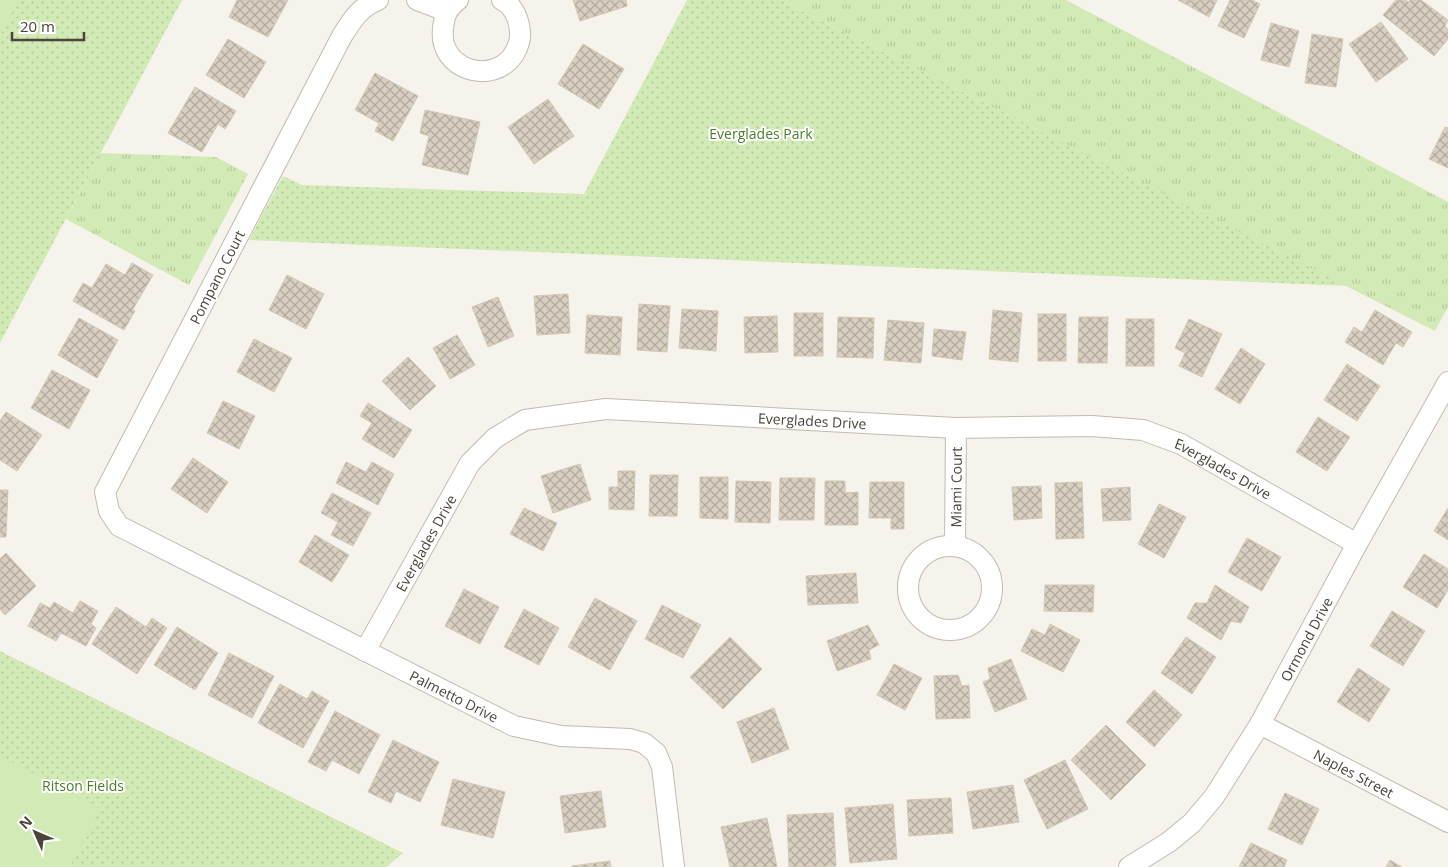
<svg xmlns="http://www.w3.org/2000/svg" width="1448" height="867" viewBox="0 0 1448 867" font-family="'Open Sans',sans-serif">
  <defs>
    <pattern id="grass-tufts" width="24" height="20" patternUnits="userSpaceOnUse" patternTransform="scale(1.25)"><rect width="24" height="20" fill="#d2eab5"/><path d="M3 7l-1-3M5 7V3M7 7l1-3M15 17l-1-3M17 17v-4M19 17l1-3" fill="none" stroke="#b6ca9c"/></pattern>
    <pattern id="park-dots" width="8" height="8" patternUnits="userSpaceOnUse" patternTransform="scale(1.25)"><rect width="8" height="8" fill="#d2eab5"/><path d="M2 2h.1M6 6h.1" fill="none" stroke="#b6ca9c" stroke-width="1.8" stroke-linecap="round"/></pattern>
    <pattern id="building-cross-hatch" width="8" height="8" patternUnits="userSpaceOnUse" patternTransform="scale(1.25)"><rect width="8" height="8" fill="#d8cfc1"/><path d="M0 0l8 8M0 8l8-8" fill="none" stroke="#b1aa9e"/></pattern>
  </defs>
  <rect width="100%" height="100%" fill="#f6f3ec"/>
  <g fill="url(#grass-tufts)">
    <path d="M780,0H1066L1448,202V307L1435,331Z"/>
    <path d="M101,153L216,157L248,174L189,285L66,219Z"/>
  </g>
  <g fill="url(#park-dots)">
    <path d="M0,0H182L0,343Z"/>
    <path d="M687,0H780L1347,286L249,240L283,176L302,185L584,194Z"/>
    <path d="M0,651L403,853L386,867H0Z"/>
  </g>
  <g fill="#d2eab5">
    <path d="M0,0H18L0,37Z"/>
    <path d="M0,756L101,809L70,867H0Z"/>
  </g>
  <g fill="url(#building-cross-hatch)" stroke="#d3c7b4">
    <path d="M237,0H288L268,37L229,17Z"/>
    <path d="M573,0H626L627,6L580,21Z"/>
    <path d="M1178,0H1217L1209,17Z"/>
    <path d="M1230,0H1252L1260,4L1244,38L1218,26Z"/>
    <path d="M1396,0H1405L1409,2L1410,0H1421L1448,20L1445,26L1448,29V39L1434,56L1383,15Z"/>
    <path d="M1381,22L1408,59L1376,82L1349,44Z"/>
    <path d="M1271,23L1299,31L1289,67L1261,60Z"/>
    <path d="M1312,34L1343,39L1336,87L1305,83Z"/>
    <path d="M228,39L266,62L244,98L206,75Z"/>
    <path d="M583,44L624,69L599,109L558,84Z"/>
    <path d="M375,73L418,96L393,141L375,131L379,123L355,110Z"/>
    <path d="M195,87L236,111L225,129L218,124L202,152L168,133Z"/>
    <path d="M548,99L574,136L534,164L508,127Z"/>
    <path d="M425,110L480,122L468,175L422,165L429,136L420,133Z"/>
    <path d="M1445,127L1448,128V168L1429,159Z"/>
    <path d="M132,263L153,275L133,309L135,311L124,330L73,301L83,283L92,288L106,264L125,275Z"/>
    <path d="M287,275L324,294L306,329L269,310Z"/>
    <path d="M568,294L570,333L537,335L534,296Z"/>
    <path d="M498,297L514,336L488,347L472,307Z"/>
    <path d="M639,304L670,306L667,352L637,350Z"/>
    <path d="M682,309L718,311L716,351L679,348Z"/>
    <path d="M993,310L1022,313L1018,362L989,359Z"/>
    <path d="M1375,310L1412,332L1403,347L1396,343L1383,365L1345,342L1354,327L1362,332Z"/>
    <rect x="794" y="313" width="29" height="43"/>
    <rect x="1038" y="314" width="28" height="47"/>
    <path d="M587,315L622,317L620,355L585,353Z"/>
    <path d="M777,316L778,352L745,353L744,317Z"/>
    <path d="M838,317L874,318L873,358L837,357Z"/>
    <path d="M1079,317H1108L1107,363H1078Z"/>
    <path d="M79,318L118,340L97,378L58,355Z"/>
    <rect x="1126" y="319" width="28" height="47"/>
    <path d="M1189,319L1222,334L1202,377L1179,366L1185,353L1175,348Z"/>
    <path d="M888,320L924,323L921,363L884,360Z"/>
    <path d="M934,329L966,332L962,360L932,356Z"/>
    <path d="M457,335L475,365L450,379L433,348Z"/>
    <path d="M254,339L292,358L274,392L237,372Z"/>
    <path d="M1241,348L1265,364L1240,404L1215,389Z"/>
    <path d="M408,357L436,386L410,410L382,381Z"/>
    <path d="M1347,364L1380,386L1357,421L1324,400Z"/>
    <path d="M52,370L90,390L69,429L31,408Z"/>
    <path d="M223,401L255,416L239,449L207,433Z"/>
    <path d="M368,403L412,430L394,458L362,439L372,423L360,416Z"/>
    <path d="M6,412L42,435L17,471L0,460V421Z"/>
    <path d="M1318,417L1350,437L1327,471L1296,452Z"/>
    <path d="M193,458L228,482L207,513L171,489Z"/>
    <path d="M346,462L366,472L372,462L394,474L378,505L336,483Z"/>
    <path d="M580,464L591,500L553,513L541,476Z"/>
    <path d="M618,471H635L634,510L609,509V487H618Z"/>
    <path d="M650,475H678L677,516H649Z"/>
    <path d="M700,477H728V519L700,518Z"/>
    <path d="M780,478H815L814,520H779Z"/>
    <path d="M736,481L771,482L770,523L735,522Z"/>
    <path d="M825,481H845V493L858,492V525H825Z"/>
    <path d="M870,482H904V529H891V518H869Z"/>
    <path d="M1082,482L1084,538L1056,539L1055,483Z"/>
    <path d="M1041,486L1042,518L1014,520L1012,487Z"/>
    <path d="M1130,487L1131,520L1103,521L1101,489Z"/>
    <path d="M0,490H8L6,537H0Z"/>
    <path d="M332,493L371,513L353,546L331,535L338,522L321,513Z"/>
    <path d="M1159,504L1186,517L1164,558L1138,544Z"/>
    <path d="M524,508L557,523L543,551L510,534Z"/>
    <path d="M1448,508V540L1434,531Z"/>
    <path d="M315,535L349,555L332,582L299,562Z"/>
    <path d="M1247,538L1281,557L1262,591L1228,572Z"/>
    <path d="M6,553L36,586L5,615L0,609V559Z"/>
    <path d="M1424,554L1448,569V590L1437,608L1403,587Z"/>
    <path d="M856,573L858,603L808,605L806,576Z"/>
    <path d="M1045,585H1094L1093,612L1044,611Z"/>
    <path d="M1215,585L1249,607L1241,623L1231,621L1221,640L1187,618L1195,603H1207Z"/>
    <path d="M464,589L499,607L480,644L445,626Z"/>
    <path d="M595,598L637,621L610,670L568,647Z"/>
    <path d="M80,601L98,611L91,624L96,628L86,646L61,633L56,641L28,626L40,603L50,608L54,602L73,613Z"/>
    <path d="M662,605L701,625L683,658L645,639Z"/>
    <path d="M116,607L146,627L152,618L167,628L137,674L92,644Z"/>
    <path d="M524,609L559,628L539,665L504,647Z"/>
    <path d="M1392,611L1425,631L1403,666L1370,646Z"/>
    <path d="M1050,624L1080,640L1063,672L1021,651L1032,629L1045,635Z"/>
    <path d="M868,625L879,645L869,650L871,659L837,671L827,641Z"/>
    <path d="M177,627L218,653L195,690L154,665Z"/>
    <path d="M730,637L762,669L723,709L690,677Z"/>
    <path d="M1186,637L1216,657L1192,694L1161,673Z"/>
    <path d="M229,653L274,676L252,718L208,695Z"/>
    <path d="M1011,659L1027,699L995,712L983,682L990,679L988,668Z"/>
    <path d="M894,664L922,678L905,710L877,695Z"/>
    <path d="M1358,668L1390,689L1369,722L1337,702Z"/>
    <path d="M958,675L962,686L969,685L970,718L936,719L934,676Z"/>
    <path d="M280,684L307,699L312,691L329,701L303,748L258,723Z"/>
    <path d="M1154,690L1182,715L1154,747L1126,722Z"/>
    <path d="M774,708L789,749L752,763L737,722Z"/>
    <path d="M335,711L380,735L359,774L332,760L326,771L308,762Z"/>
    <path d="M1106,725L1146,765L1111,800L1071,760Z"/>
    <path d="M393,740L439,762L420,802L396,791L391,803L368,792Z"/>
    <path d="M1065,760L1088,809L1047,829L1024,780Z"/>
    <path d="M453,779L505,792L493,838L441,825Z"/>
    <path d="M1013,785L1019,822L973,829L967,792Z"/>
    <path d="M601,791L606,827L565,833L560,796Z"/>
    <path d="M1285,793L1319,809L1302,845L1268,829Z"/>
    <path d="M951,798L953,833L909,836L907,800Z"/>
    <path d="M893,804L897,859L850,863L845,808Z"/>
    <path d="M833,813L836,866L789,867L787,815Z"/>
    <path d="M767,818L777,867H730L721,827Z"/>
    <path d="M1251,843L1287,860L1284,867H1239Z"/>
    <path d="M1390,860L1402,867H1386Z"/>
    <path d="M610,861L611,867H572V866Z"/>
  </g>
  <g fill="none" stroke-linecap="round" stroke-linejoin="round">
    <defs>
      <g id="minor">
        <path id="s1" d="M378,0C360,7 352,20 342,36L105,492L109,511L119,526L514,726L561,736L630,739L644,743L656,753L662,767L674,867"/>
        <path d="M417,0L446,11"/>
        <path d="M458,0C447,8 444,16 443,29C438,69 492,87 514,54C518,47 521,40 520,32C519,20 514,6 502,0"/>
        <path id="s2" d="M955,546L956,428"/>
        <circle cx="950" cy="588" r="42"/>
        <path id="s3" d="M365,651L470,463L495,438L525,420L606,409L956,428L1092,426L1143,430L1181,444L1357,544"/>
        <path id="s4" d="M1260,724L1448,822"/>
        <path id="s5" d="M1129,867L1169,842L1192,823L1214,797L1260,724L1357,544L1448,382"/>
      </g>
    </defs>
    <use href="#minor" stroke="#c2bbae" stroke-width="22"/>
    <use href="#minor" stroke="#fff" stroke-width="20"/>
  </g>
  <g text-anchor="middle" dominant-baseline="central" stroke-width="4" stroke-linejoin="round" paint-order="stroke">
    <g font-size="14" fill="#4a7f2a" stroke="#fff">
      <text x="761" y="133">Everglades Park</text>
      <text x="83" y="785">Ritson Fields</text>
    </g>
    <g font-size="14" fill="#4b4439" stroke="#fff">
      <text transform="translate(217 277) rotate(-63)">Pompano Court</text>
      <text stroke="none"><textPath href="#s3" startOffset="574">Everglades Drive</textPath></text>
      <text stroke="none"><textPath href="#s3" startOffset="994">Everglades Drive</textPath></text>
      <text stroke="none"><textPath href="#s2" startOffset="59">Miami Court</textPath></text>
      <text stroke="none"><textPath href="#s3" startOffset="124">Everglades Drive</textPath></text>
      <text stroke="none"><textPath href="#s5" startOffset="294">Ormond Drive</textPath></text>
      <text stroke="none"><textPath href="#s1" startOffset="979">Palmetto Drive</textPath></text>
      <text stroke="none"><textPath href="#s4" startOffset="106">Naples Street</textPath></text>
    </g>
  </g>
  <g transform="translate(35 832) rotate(315)" stroke="#ffffff" stroke-width="4" paint-order="stroke">
  <path d="M0-4L9 19L0 12L-9 19Z" fill="#4b4439"/>
  <text y="-8" font-size="14" font-weight="bold" text-anchor="middle" fill="#4b4439">N</text>
  </g>
  <path d="M12 32v8h72v-8" fill="none" stroke="#4b4439" stroke-width="2.5"/>
  <text x="20" y="32" font-size="15" fill="#4b4439" stroke="#ffffff" stroke-width="4" paint-order="stroke">20 m</text>
</svg>
